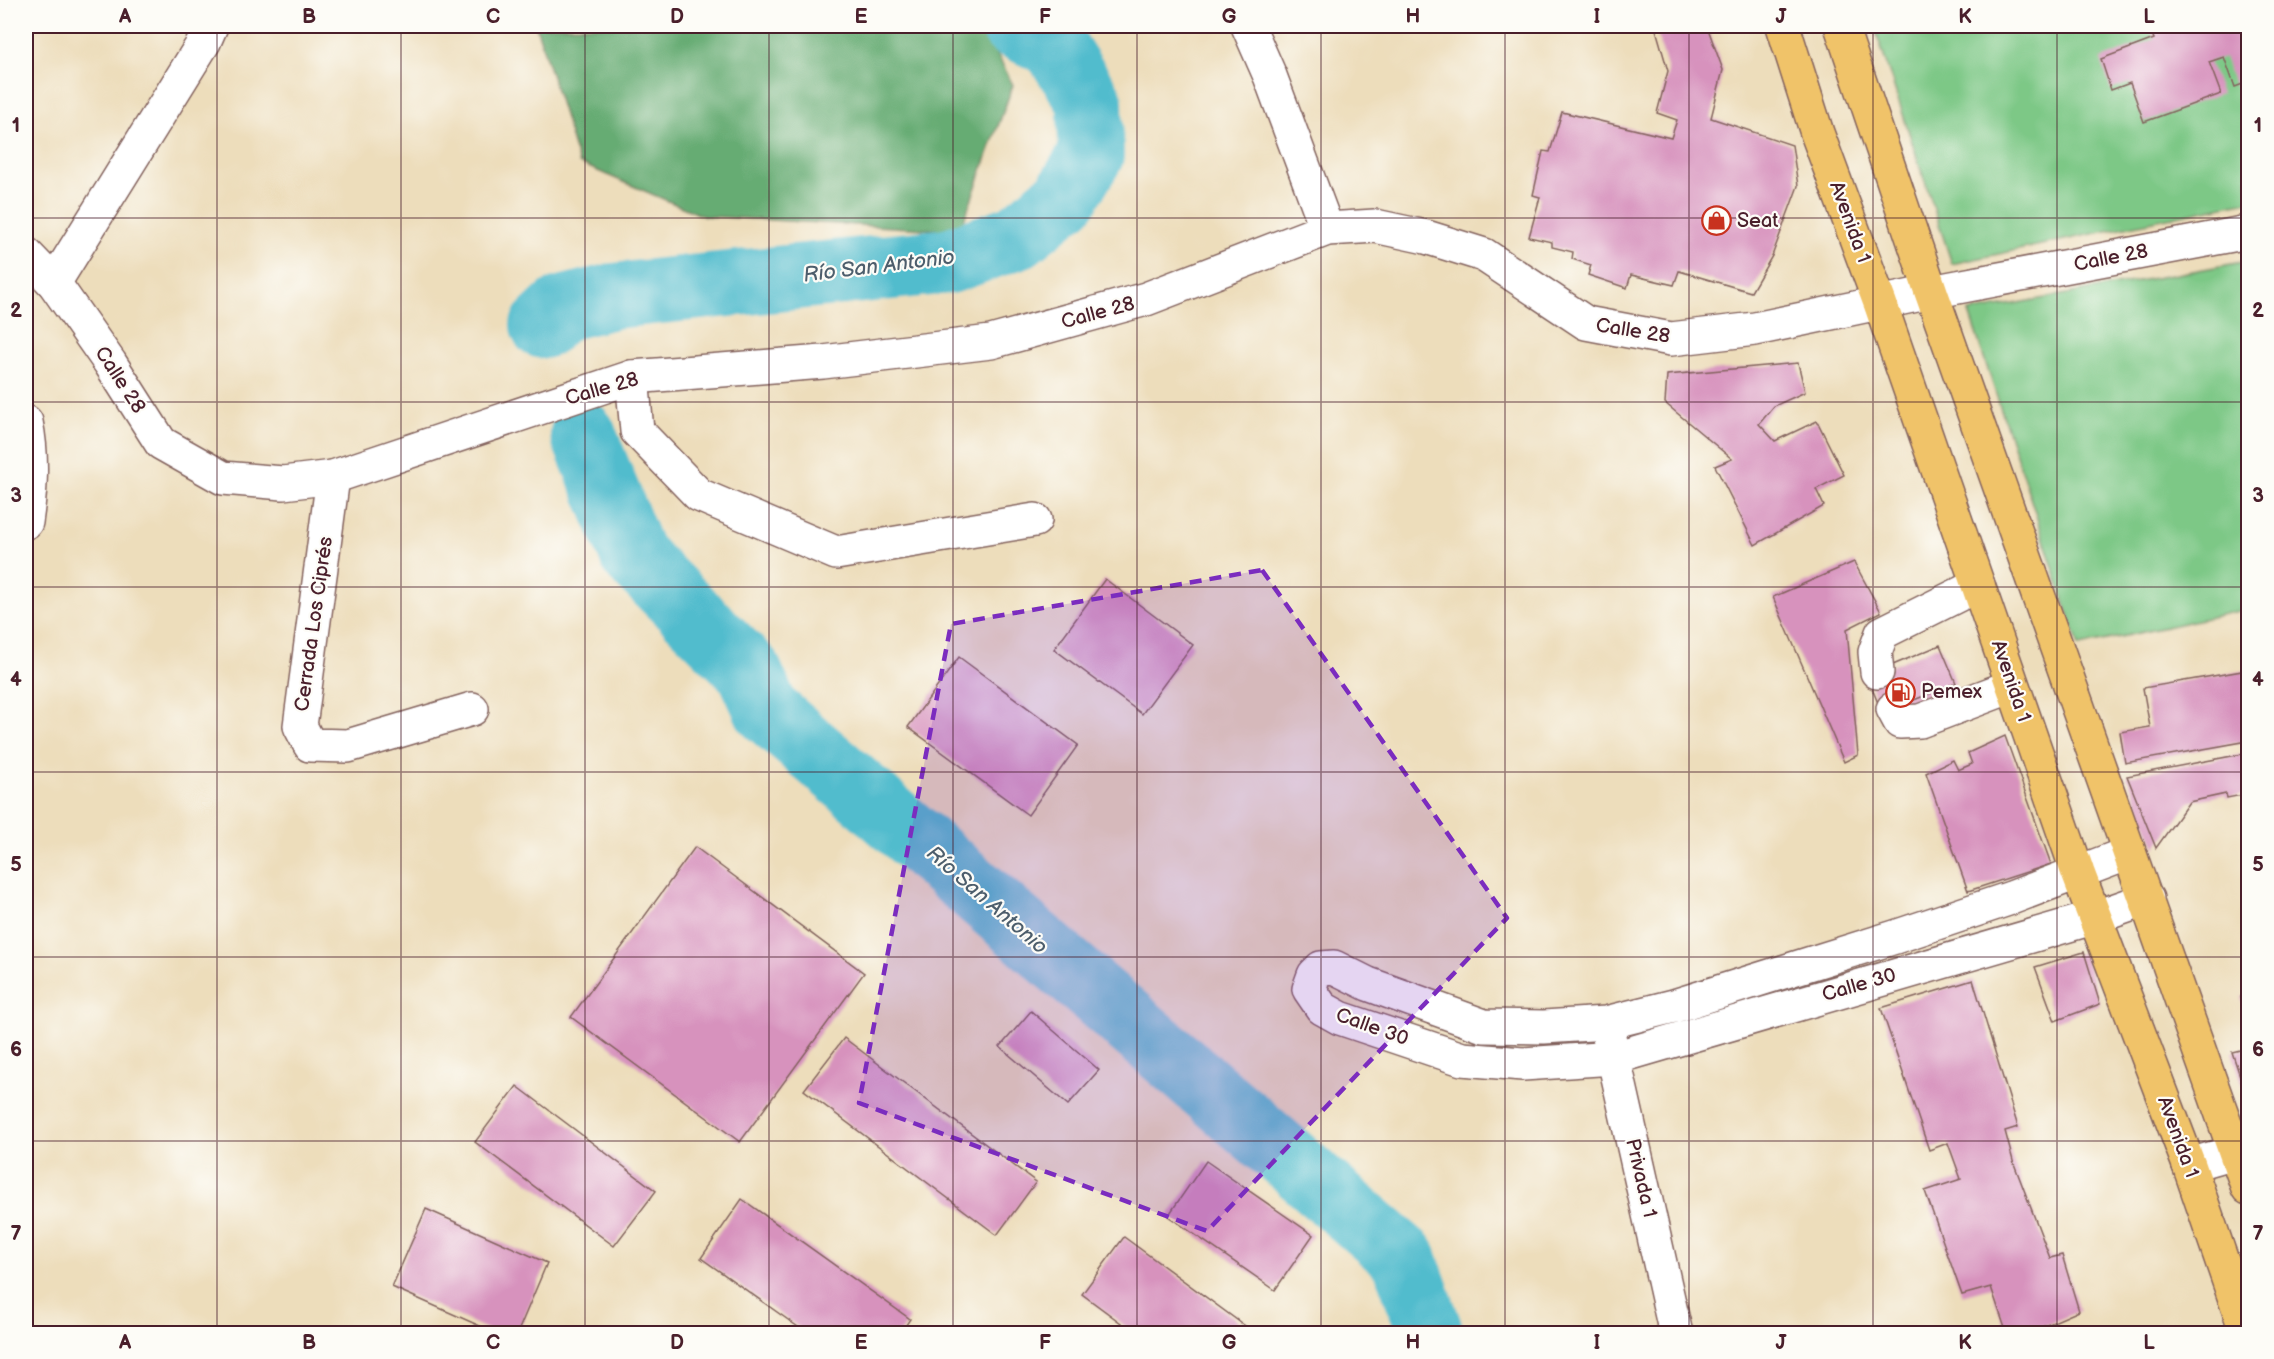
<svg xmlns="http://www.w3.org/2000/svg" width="2274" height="1359" viewBox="0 0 2274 1359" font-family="'Balsamiq Sans',sans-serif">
  <rect width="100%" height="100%" fill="#fdfcf7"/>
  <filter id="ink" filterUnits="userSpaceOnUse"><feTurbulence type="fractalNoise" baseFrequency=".0167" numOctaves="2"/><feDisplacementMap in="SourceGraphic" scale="12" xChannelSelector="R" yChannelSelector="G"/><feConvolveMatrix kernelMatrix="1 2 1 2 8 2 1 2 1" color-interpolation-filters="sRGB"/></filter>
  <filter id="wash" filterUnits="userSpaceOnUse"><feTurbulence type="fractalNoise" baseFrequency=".008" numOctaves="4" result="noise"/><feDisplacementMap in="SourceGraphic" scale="24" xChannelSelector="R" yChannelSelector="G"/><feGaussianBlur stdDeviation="1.35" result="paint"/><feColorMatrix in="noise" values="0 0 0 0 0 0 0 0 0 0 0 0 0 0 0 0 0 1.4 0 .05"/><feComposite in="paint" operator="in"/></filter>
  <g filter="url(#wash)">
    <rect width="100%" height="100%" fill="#edddbb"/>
    <g fill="#7dc886" stroke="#647458" stroke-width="1.5">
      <path d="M1874,26H2248V201L1952,264Z"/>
      <path d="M2248,261V609L2079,646L1969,312Z"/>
    </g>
    <path fill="#66ac73" stroke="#58664f" stroke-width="1.5" d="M536,26H983L1013,85L960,231L703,216L579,163Z"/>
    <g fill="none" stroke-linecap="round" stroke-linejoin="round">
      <g stroke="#51bccd" stroke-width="66">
        <path d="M543,326L561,309L613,296L949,261L1018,236L1065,198L1091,155L1090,102L1054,45L1014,26"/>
        <path d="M583,434L633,556L749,671L767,711L1404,1258L1431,1334"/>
      </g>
    </g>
    <g id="blocks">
      <g fill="#d792bd">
        <path d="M1655,26H1707L1723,70L1711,118L1792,145L1798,186L1772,256L1751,292L1679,271L1674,285L1631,275L1627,288L1588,275L1591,265L1572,259L1573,252L1552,247V242L1529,237L1540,197L1533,195L1543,151L1550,152L1562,112L1671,138L1677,120L1657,113L1668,71Z"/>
        <path d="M2149,26H2248V82L2235,87L2224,57L2209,62L2221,94L2144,122L2130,83L2111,90L2101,59L2154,39Z"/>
        <path d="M1798,363L1805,392L1774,406L1759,424L1775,441L1817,421L1844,475L1816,489L1824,506L1755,545L1715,466L1732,459L1665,403L1667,375Z"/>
        <path d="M1854,562L1881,612L1847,629L1858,755L1844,762L1773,597Z"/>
        <path d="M1105,579L1193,645L1142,714L1054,649Z"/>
        <path d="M1940,645L1956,683L1882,713L1867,676Z"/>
        <path d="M959,657L1078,745L1028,815L908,727Z"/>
        <path d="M2248,670V741L2125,763L2120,732L2150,727L2143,688Z"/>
        <path d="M2005,736L2051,864L1968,891L1926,773L1953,760L1958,770L1972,764L1968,753Z"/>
        <path d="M2248,753V794L2227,798L2226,794L2189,802L2156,848L2127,776Z"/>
        <path d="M695,847L864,973L740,1142L571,1017Z"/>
        <path d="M2084,952L2100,1004L2055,1021L2035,967Z"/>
        <path d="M1973,980L2018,1127L2005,1131L2013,1161L2050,1258L2062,1255L2079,1311L2026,1334H2007L1991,1287L1962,1295L1925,1191L1961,1179L1948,1143L1929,1150L1881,1008Z"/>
        <path d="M2248,996V1018L2241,997Z"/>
        <path d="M1031,1011L1099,1070L1068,1105L1000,1047Z"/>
        <path d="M844,1038L1036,1182L997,1235L804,1090Z"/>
        <path d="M2248,1048V1100L2232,1052Z"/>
        <path d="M517,1086L656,1191L614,1246L475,1142Z"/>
        <path d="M1206,1161L1313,1235L1275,1290L1168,1216Z"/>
        <path d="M742,1199L910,1319L900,1334H808L701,1258Z"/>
        <path d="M426,1209L547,1263L517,1334H498L392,1287Z"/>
        <path d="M1124,1237L1256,1334H1136L1082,1294Z"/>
      </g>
    </g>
  </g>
  <g filter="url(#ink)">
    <use href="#blocks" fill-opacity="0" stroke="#83625d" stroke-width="1.5"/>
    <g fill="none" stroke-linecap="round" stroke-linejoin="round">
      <defs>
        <g id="minor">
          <path d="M1248,26L1270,76L1327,229"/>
          <path d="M26,254L54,283L110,363L161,443L223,478L283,483L333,477L632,377L823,362L991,342L1146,299L1327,229L1375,226L1426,237L1484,255L1586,323L1671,339L1755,329L1931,292L2248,232"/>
          <path d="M54,283L204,42L211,26"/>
          <path d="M632,377L637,431L699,495L836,553L1035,520"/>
          <path d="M26,422C33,456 31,488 26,522"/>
          <path d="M333,477L300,726L310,745L348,746L472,709"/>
          <path d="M1877,672L1875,652L1882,633L1978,585"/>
          <path d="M1893,709L1900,722L1920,721L2012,686"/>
          <path d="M2129,853L2011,898L1895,937L1674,1006L1606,1023L1544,1027L1484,1026L1368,984L1334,967L1321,968L1314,975L1309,989L1322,1008L1340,1018L1462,1059L1523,1064L1614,1058L2096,917L2147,899"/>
          <path d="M1609,1037L1676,1334"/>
          <path d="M2189,1165L2248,1148"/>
        </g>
        <g id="major">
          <path d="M1783,26L1817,133L1880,303L2078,873L2189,1165L2247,1334"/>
          <path d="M1841,26L1931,292L2248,1188"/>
        </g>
      </defs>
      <use href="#minor" stroke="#83625d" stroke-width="36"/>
      <use href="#major" stroke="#83625d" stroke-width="36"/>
      <use href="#minor" stroke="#fff" stroke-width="33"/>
      <use href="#major" stroke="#f0c369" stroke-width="33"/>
    </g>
  </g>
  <path fill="#7b2cbf" fill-opacity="0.2" stroke="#7b2cbf" stroke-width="4.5" stroke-dasharray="12 8" stroke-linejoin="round" d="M1262,570L1507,918L1207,1231L859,1103L951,624Z"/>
  <path fill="none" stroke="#4a1f2b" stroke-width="1.5" stroke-opacity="0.55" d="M217,26V1334M401,26V1334M585,26V1334M769,26V1334M953,26V1334M1137,26V1334M1321,26V1334M1505,26V1334M1689,26V1334M1873,26V1334M2057,26V1334M26,218H2248M26,402H2248M26,587H2248M26,772H2248M26,957H2248M26,1141H2248"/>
  <defs>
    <symbol id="shop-ring" viewBox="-11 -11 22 22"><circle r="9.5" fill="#fdfcf7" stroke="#c8321e" stroke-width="1.5"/><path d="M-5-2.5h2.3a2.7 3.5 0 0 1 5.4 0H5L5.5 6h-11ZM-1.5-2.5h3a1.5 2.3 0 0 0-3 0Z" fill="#c8321e"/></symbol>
    <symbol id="fuel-ring" viewBox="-11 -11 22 22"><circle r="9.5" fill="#fdfcf7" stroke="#c8321e" stroke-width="1.5"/><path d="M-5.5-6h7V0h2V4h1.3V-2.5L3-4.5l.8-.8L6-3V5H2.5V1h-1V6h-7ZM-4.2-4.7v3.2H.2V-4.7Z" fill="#c8321e"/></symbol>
  </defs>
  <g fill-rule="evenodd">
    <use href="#shop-ring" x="1700" y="204" width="33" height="33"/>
    <use href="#fuel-ring" x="1884" y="676" width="33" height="33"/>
  </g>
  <g text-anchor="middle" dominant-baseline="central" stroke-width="4.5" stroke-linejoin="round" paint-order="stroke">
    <g font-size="20" fill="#4a1f2b" stroke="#fdfcf7" text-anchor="start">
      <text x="1737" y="221">Seat</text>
      <text x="1921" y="692">Pemex</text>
    </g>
    <g font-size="20" fill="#4a1f2b" stroke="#fdfcf7">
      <text transform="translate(1850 222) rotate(70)">Avenida 1</text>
      <text transform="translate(2111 258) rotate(-11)">Calle 28</text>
      <text transform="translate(1098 313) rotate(-15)">Calle 28</text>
      <text transform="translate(1633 331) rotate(9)">Calle 28</text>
      <text transform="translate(120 380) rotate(57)">Calle 28</text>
      <text transform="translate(602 389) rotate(-16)">Calle 28</text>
      <text transform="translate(314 624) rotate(-82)">Cerrada Los Ciprés</text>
      <text transform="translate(2011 681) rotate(71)">Avenida 1</text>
      <text transform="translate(1859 985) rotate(-16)">Calle 30</text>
      <text transform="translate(1372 1027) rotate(20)">Calle 30</text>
      <text transform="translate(2178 1137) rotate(70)">Avenida 1</text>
      <text transform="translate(1641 1178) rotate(77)">Privada 1</text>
    </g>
    <g font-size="21" font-style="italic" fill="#4d5e6c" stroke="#fdfcf7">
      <text transform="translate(879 266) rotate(-7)">Río San Antonio</text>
      <text transform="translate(987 900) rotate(41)">Río San Antonio</text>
    </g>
  </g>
  <rect width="2274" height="1359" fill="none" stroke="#fdfcf7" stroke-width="66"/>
  <rect x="33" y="33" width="2208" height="1293" fill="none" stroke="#4a1f2b" stroke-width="2"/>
  <g font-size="20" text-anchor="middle" font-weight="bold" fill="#4a1f2b">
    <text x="125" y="23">A</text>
    <text x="309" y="23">B</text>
    <text x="493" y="23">C</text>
    <text x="677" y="23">D</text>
    <text x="861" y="23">E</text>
    <text x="1045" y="23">F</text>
    <text x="1229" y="23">G</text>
    <text x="1413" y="23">H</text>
    <text x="1597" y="23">I</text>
    <text x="1781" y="23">J</text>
    <text x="1965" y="23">K</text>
    <text x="2149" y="23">L</text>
    <text x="16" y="132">1</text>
    <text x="2258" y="132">1</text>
    <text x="16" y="317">2</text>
    <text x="2258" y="317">2</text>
    <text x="16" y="502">3</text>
    <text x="2258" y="502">3</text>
    <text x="16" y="686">4</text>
    <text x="2258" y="686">4</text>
    <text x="16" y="871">5</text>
    <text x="2258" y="871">5</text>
    <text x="16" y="1056">6</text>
    <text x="2258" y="1056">6</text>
    <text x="16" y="1240">7</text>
    <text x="2258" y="1240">7</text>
    <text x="125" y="1349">A</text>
    <text x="309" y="1349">B</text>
    <text x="493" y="1349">C</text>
    <text x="677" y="1349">D</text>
    <text x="861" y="1349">E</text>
    <text x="1045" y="1349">F</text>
    <text x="1229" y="1349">G</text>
    <text x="1413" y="1349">H</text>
    <text x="1597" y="1349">I</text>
    <text x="1781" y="1349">J</text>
    <text x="1965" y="1349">K</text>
    <text x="2149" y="1349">L</text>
  </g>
</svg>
